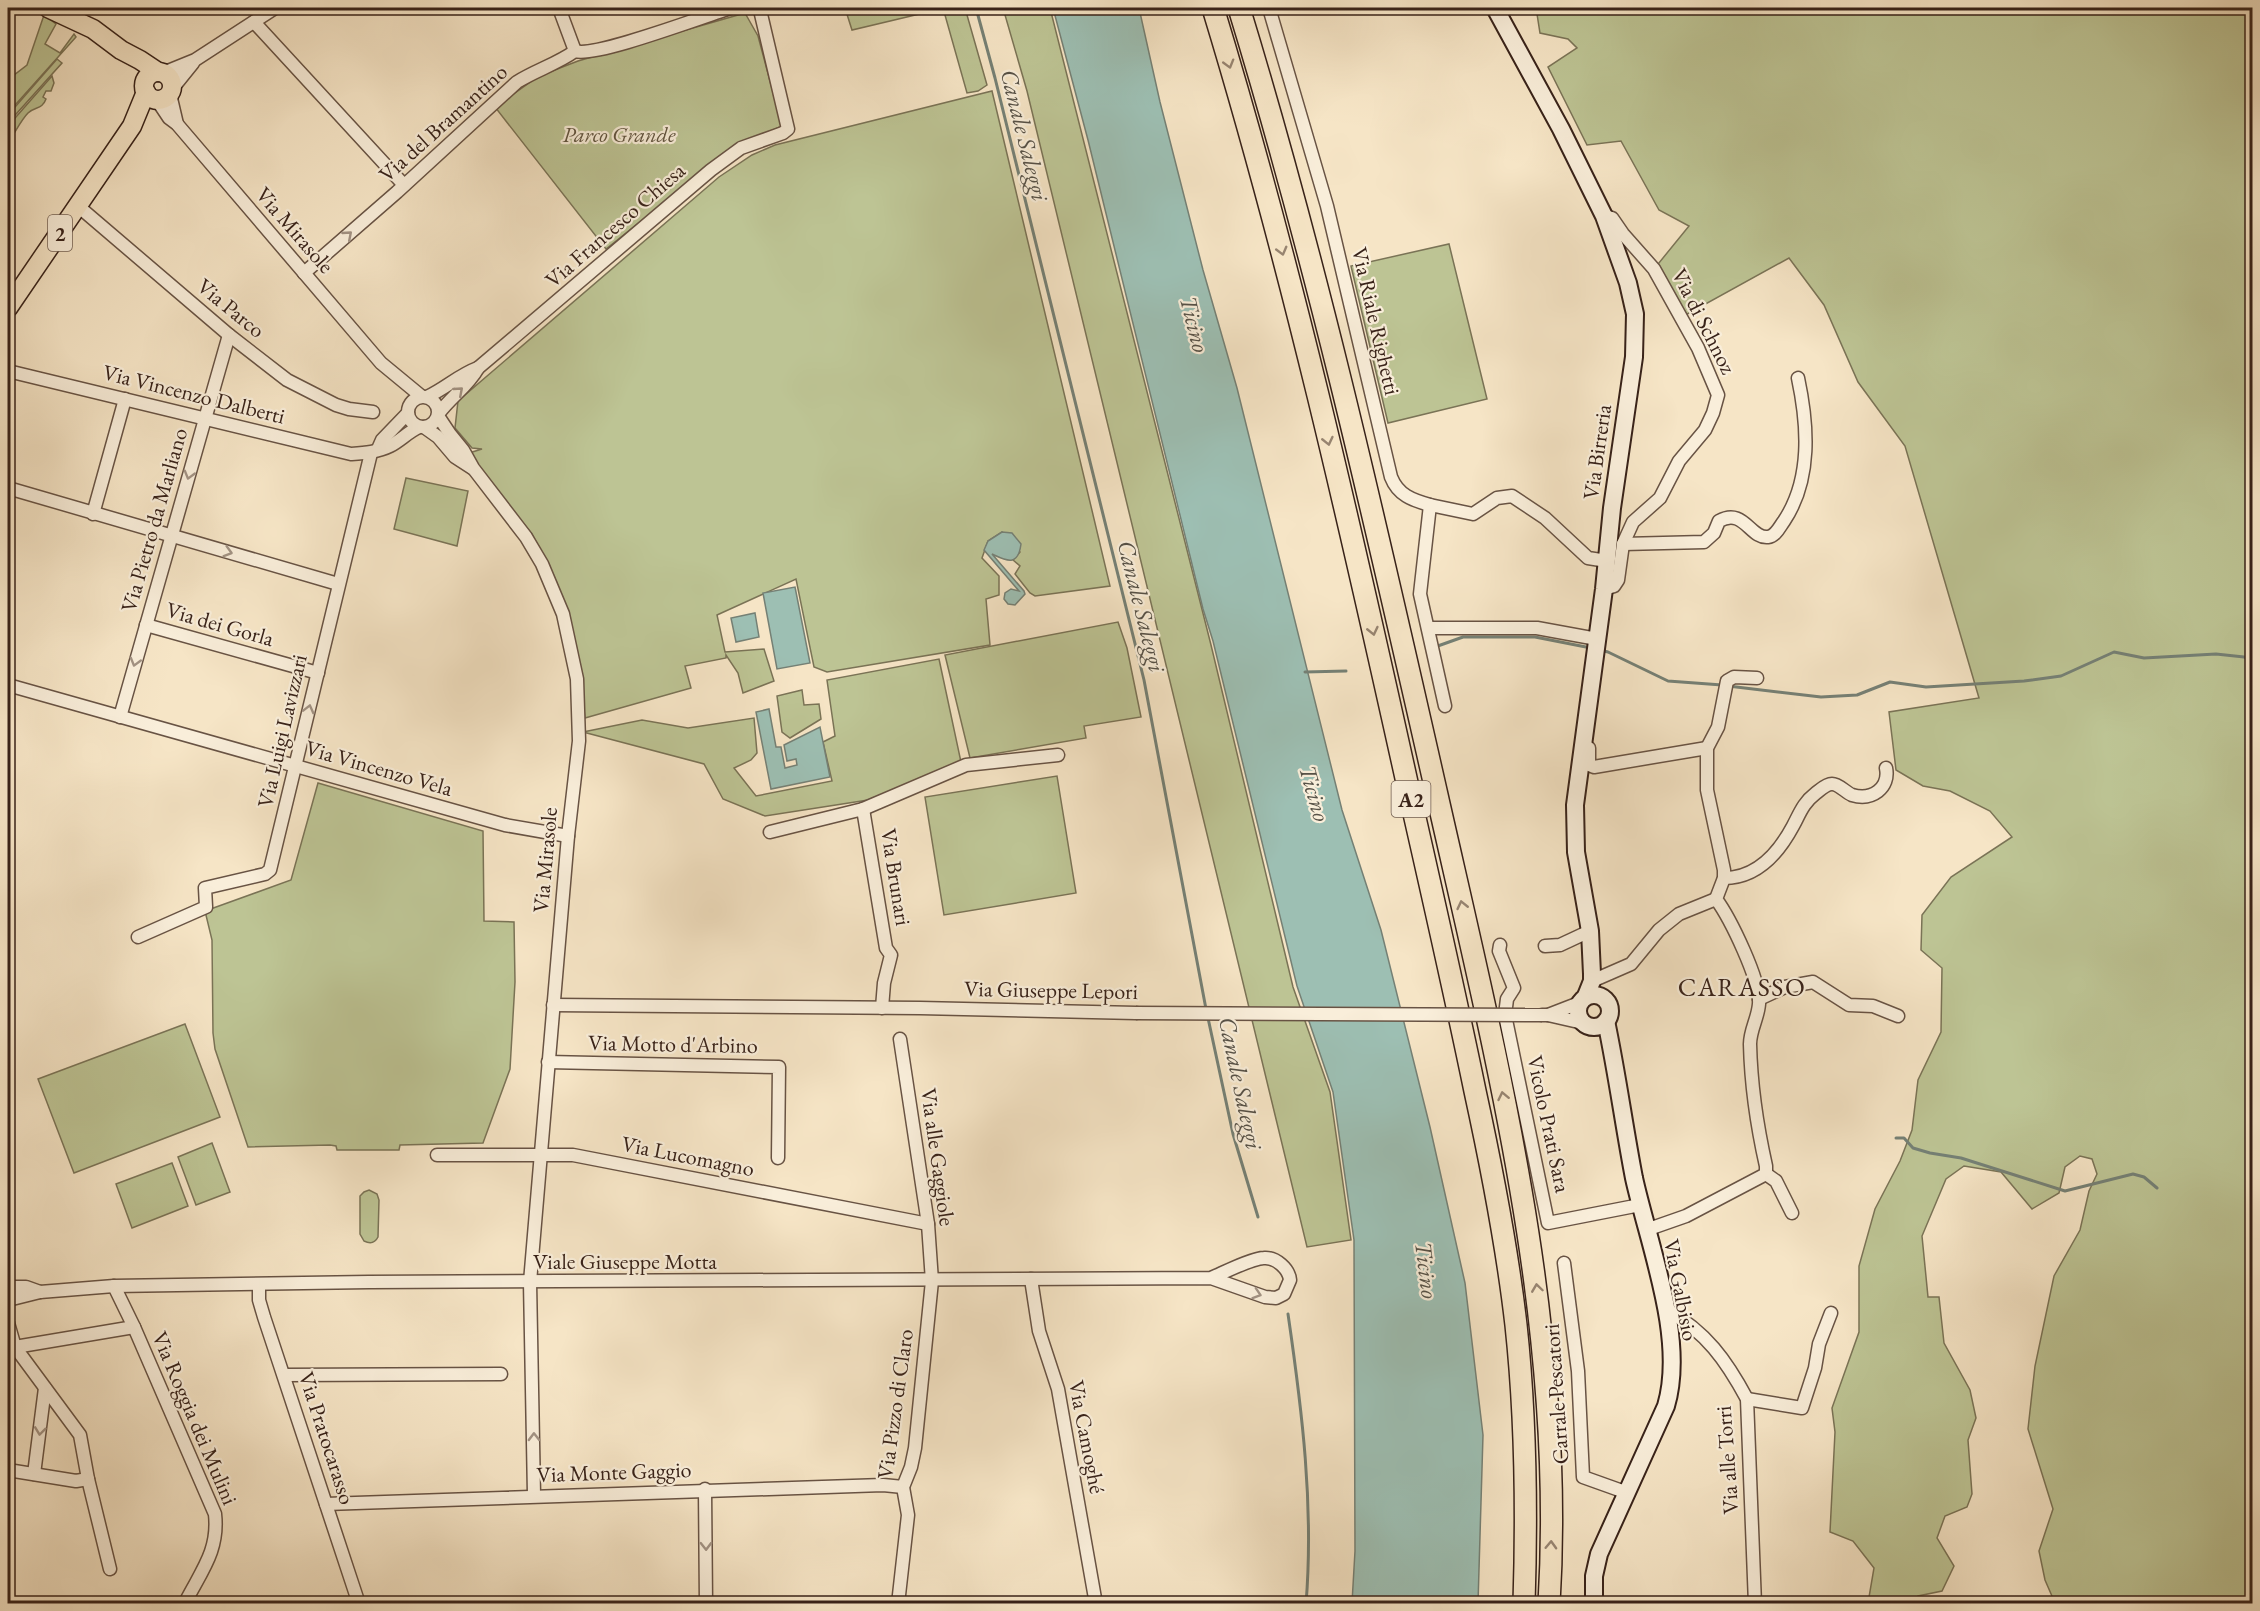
<svg xmlns="http://www.w3.org/2000/svg" width="2260" height="1611" viewBox="0 0 2260 1611" font-family="'EB Garamond',serif">
  <rect width="100%" height="100%" fill="#f6e5c6"/>
  <filter id="stains"><feTurbulence type="fractalNoise" baseFrequency=".00333" numOctaves="4"/><feColorMatrix values="0 0 0 0 .2 0 0 0 0 .09 0 0 0 0 .02 0 0 0 .5 -.17"/></filter>
  <radialGradient id="worn" r=".72"><stop offset=".6" stop-color="#630" stop-opacity="0"/><stop offset="1" stop-color="#630" stop-opacity=".3"/></radialGradient>
  <g fill="#bdc494" stroke="#7a7356" stroke-width="1.5">
    <path d="M845,8H926L928,12L852,30Z"/>
    <path d="M943,8H965L987,85L978,91L967,93Z"/>
    <path d="M1003,8H1050L1211,645L1293,987L1330,1092L1351,1240L1307,1247L1027,91Z"/>
    <path d="M1562,8H2252V1603H2055L2045,1580L2039,1551L2053,1509L2028,1429L2035,1366L2054,1276L2080,1230L2089,1191L2097,1174L2092,1159L2080,1156L2065,1167L2059,1193L2032,1209L2001,1172L1964,1166L1946,1179L1922,1236L1928,1297H1939L1944,1343L1970,1390L1976,1418L1968,1440L1972,1494L1967,1507L1945,1516L1937,1538L1954,1566L1942,1591L1918,1596L1911,1603H1868L1874,1568L1853,1541L1830,1532L1835,1432L1832,1408L1859,1332V1266L1875,1209L1900,1161L1912,1130L1918,1080L1941,1032L1942,968L1921,950L1922,915L1951,877L2012,837L1990,811L1950,791L1923,786L1896,770L1889,712L1979,698L1905,446L1858,382L1824,305L1789,258L1682,317L1654,269L1689,226L1659,210L1621,141L1587,145L1548,67L1577,48L1568,39L1540,33L1537,14L1561,11Z"/>
    <path d="M745,13L758,36L782,126L735,146L606,249L495,107L539,76L578,61Z"/>
    <path d="M44,15L56,24L45,44L60,53L74,34L76,37L8,113L9,79L27,65Z"/>
    <path d="M57,59L62,63L8,123V115Z"/>
    <path d="M52,76L54,83L51,91H46L43,97L46,99C42,110 35,106 28,113C22,119 17,129 12,137L14,148L8,161V126Z"/>
    <path d="M992,91L1110,586L1035,596L1030,593L1015,574L1020,566L1013,560L1020,552L1002,532L988,541L982,558L999,576V595L986,599L990,645L827,672L814,667L796,579L717,615L725,652L764,649L774,681L743,693L738,673L726,655V658L685,666L691,688L585,718L577,649L557,583L532,534L466,454L482,449L472,448L455,428L458,401L719,177L752,155L775,145Z"/>
    <path d="M1449,244L1487,399L1388,423L1351,266Z"/>
    <path d="M406,478L468,491L457,546L394,529Z"/>
    <path d="M1118,622L1127,648L1141,717L1084,726L1086,738L970,758L945,655Z"/>
    <path d="M939,659L961,762L868,800L765,816L723,799L704,764L583,732L642,720L688,728L754,718L757,753L751,760L734,768L756,796L832,781L823,742L835,736L827,680Z"/>
    <path d="M802,690L804,705L819,704L821,719L790,738L782,732L777,696Z"/>
    <path d="M1057,776L1076,893L944,915L925,797Z"/>
    <path d="M318,783L483,831L484,921L514,922L515,982L510,1069L483,1143L400,1145L399,1150H337L336,1146L330,1145L248,1147L215,1049L213,1033L212,940L205,911L291,880Z"/>
    <path d="M185,1024L220,1117L74,1173L38,1079Z"/>
    <path d="M212,1143L230,1192L196,1205L178,1157Z"/>
    <path d="M172,1163L188,1206L132,1228L116,1184Z"/>
    <path d="M369,1190L377,1194L379,1200L378,1237C375,1243 370,1244 364,1241L360,1234V1196L364,1192Z"/>
  </g>
  <g fill="#9dbfb3" stroke="#758075" stroke-width="1.5">
    <path d="M1053,8H1139L1160,102L1203,270L1237,388L1342,810L1381,930L1430,1127L1465,1283L1483,1435L1478,1603H1352L1355,1551L1354,1240L1333,1092L1297,986L1213,641L1203,609L1088,140Z"/>
    <path d="M1002,532L1012,533L1021,544C1018,568 1005,560 992,554L1024,591L1025,594L1015,605L1008,604L1004,599L1005,593L1011,589L1019,591L984,550L988,541Z"/>
    <path d="M795,587L810,663L777,669L763,593Z"/>
    <path d="M755,613L759,637L736,642L731,618Z"/>
    <path d="M769,709L776,747H781L785,768L797,765L796,759L787,761L784,745L820,727L830,777L771,789L756,712Z"/>
  </g>
  <g fill="none" stroke-linecap="round" stroke-linejoin="round">
    <g stroke="#758075" stroke-width="3">
      <path d="M976,8L995,78L1144,680L1206,1009"/>
      <path d="M1435,647L1463,637H1535L1591,648"/>
      <path d="M1600,650L1608,652L1668,681L1722,685"/>
      <path d="M1305,672L1346,671"/>
      <path d="M1728,686L1821,697L1857,695L1890,682L1926,687L2024,681L2061,676L2114,652L2144,658L2216,654L2244,657L2252,661"/>
      <path d="M1208,1018L1233,1134L1258,1217"/>
      <path d="M1896,1138H1904L1913,1148L1930,1153L1961,1158L2065,1191L2133,1174L2144,1177L2157,1188"/>
      <path d="M1288,1314C1302,1410 1314,1506 1306,1604"/>
    </g>
    <defs>
      <g id="street">
        <path d="M559,8L575,51"/>
        <path d="M1269,8L1327,206L1391,477C1398,495 1412,500 1430,505L1420,594L1445,706"/>
        <path d="M254,22L404,185"/>
        <path d="M163,73L195,60L275,8"/>
        <path d="M172,89L193,63"/>
        <path d="M170,94L177,124"/>
        <path d="M157,100L169,118L177,124L381,363L421,396"/>
        <path d="M78,206L229,335L287,380L336,405L349,409L373,412"/>
        <path d="M1604,216L1612,218L1623,234L1654,269L1698,348L1718,395L1713,413L1705,430L1679,461L1660,498L1633,522L1623,544L1618,580L1614,586L1604,589"/>
        <path d="M304,273L397,192L517,82C536,70 557,64 575,51C595,58 704,16 731,8"/>
        <path d="M8,371L351,454C364,453 378,452 390,446C400,441 408,432 419,427"/>
        <circle cx="423" cy="412" r="15"/>
        <path d="M427,397C446,388 459,375 478,368"/>
        <path d="M439,413C451,397 468,386 478,368L711,170L741,148L783,133L788,129L760,10L757,8"/>
        <path d="M438,416L450,434L463,450L473,468L526,537L542,564L563,614L577,679L579,741L568,836L530,1282L534,1495"/>
        <path d="M424,427L438,437L455,457L472,468"/>
        <path d="M378,449L382,440L408,413"/>
        <path d="M8,488L338,584"/>
        <path d="M1430,505L1473,514L1497,498L1512,496L1545,518L1588,558L1607,561"/>
        <path d="M93,514L125,399"/>
        <path d="M1623,544L1704,542L1714,533L1719,521C1744,507 1750,539 1768,537C1776,536 1780,526 1784,521C1812,479 1808,425 1798,378"/>
        <path d="M146,625L318,673"/>
        <path d="M1428,628H1537L1597,639"/>
        <path d="M8,685L505,825L568,836"/>
        <path d="M120,717L229,335"/>
        <path d="M1589,748V765L1594,767L1707,748"/>
        <path d="M863,809L966,765L1058,755"/>
        <path d="M770,832L863,809L886,948L891,955L884,983L882,1008"/>
        <path d="M1724,878C1756,878 1778,854 1793,826C1800,813 1803,803 1816,793C1820,790 1826,784 1832,784C1839,784 1845,792 1852,795C1872,801 1890,788 1886,768"/>
        <path d="M138,937L206,907L205,888L265,874L270,870L371,453"/>
        <path d="M1500,945L1499,951L1514,988L1507,999L1505,1015L1548,1223L1640,1205"/>
        <path d="M1545,946L1560,945L1590,931"/>
        <path d="M1592,981L1631,964L1659,930L1679,914L1716,899"/>
        <path d="M1759,999L1785,987L1813,982L1849,1005L1873,1006L1898,1016"/>
        <path d="M553,1005L920,1008L1136,1013"/>
        <path d="M1542,1015H1548L1579,1003"/>
        <path d="M1548,1015L1583,1023"/>
        <path d="M548,1062L779,1067L778,1158"/>
        <path d="M437,1155H573L928,1224"/>
        <path d="M1766,1174L1776,1181L1792,1213"/>
        <path d="M1646,1230L1686,1216L1766,1174V1166C1757,1126 1751,1086 1750,1044C1750,1030 1758,1018 1759,1004C1761,981 1730,918 1716,899L1724,878V870L1707,790V748L1718,727L1727,681L1734,677L1757,678"/>
        <path d="M1564,1263L1578,1371L1583,1477L1625,1492"/>
        <path d="M1031,1279L1039,1331L1058,1389L1096,1604"/>
        <path d="M259,1285V1300L264,1317L359,1604"/>
        <path d="M114,1286L134,1327L215,1514C219,1550 202,1570 186,1601"/>
        <path d="M8,1287H26L40,1292"/>
        <path d="M8,1300L40,1292L114,1286L369,1282L1211,1278L1265,1297L1276,1298L1284,1294L1290,1280C1289,1269 1276,1257 1264,1258C1252,1258 1223,1273 1211,1278"/>
        <path d="M1667,1310C1706,1332 1726,1360 1747,1399L1755,1604"/>
        <path d="M8,1323L15,1347L80,1435L88,1479L110,1569"/>
        <path d="M15,1347L134,1327"/>
        <path d="M284,1375L501,1374"/>
        <path d="M1747,1399L1802,1408L1815,1368L1819,1344L1831,1313"/>
        <path d="M8,1470L76,1481L88,1479"/>
        <path d="M34,1474L45,1388"/>
        <path d="M705,1489L706,1604"/>
        <path d="M326,1504L883,1485L903,1487"/>
        <path d="M898,1604L908,1515L903,1487L911,1467L915,1448L932,1281L928,1224L900,1039"/>
      </g>
      <g id="secondary">
        <path d="M1495,8L1561,129L1604,216L1628,283L1635,314L1634,357L1612,508L1604,589L1575,805L1576,852L1590,931L1592,974V981L1586,996"/>
        <circle cx="1594" cy="1011" r="16"/>
        <path d="M1594,1604V1576L1599,1554L1666,1406C1686,1339 1649,1246 1634,1178C1624,1126 1617,1073 1606,1021"/>
      </g>
      <g id="primary">
        <path d="M48,8L93,29L121,50L140,60L158,72"/>
        <circle cx="158" cy="86" r="14"/>
        <path d="M8,308L132,126L146,92"/>
      </g>
      <g id="highway">
        <path d="M1213,8C1291,264 1350,525 1408,787C1431,888 1454,989 1475,1091C1492,1169 1507,1246 1516,1325C1526,1418 1527,1510 1524,1604"/>
        <path d="M1239,8C1318,266 1377,531 1437,795C1497,1061 1566,1328 1549,1604"/>
      </g>
    </defs>
    <use href="#street" stroke="#685344" stroke-width="15"/>
    <use href="#secondary" stroke="#382219" stroke-width="20"/>
    <use href="#primary" stroke="#382219" stroke-width="21"/>
    <use href="#highway" stroke="#382219" stroke-width="24"/>
    <use href="#street" stroke="#f9eeda" stroke-width="12"/>
    <use href="#secondary" stroke="#f9eeda" stroke-width="16"/>
    <use href="#primary" stroke="#f6e5c6" stroke-width="18"/>
    <use href="#highway" stroke="#f6e5c6" stroke-width="21"/>
    <defs>
      <path id="street-bridge" d="M1136,1013L1542,1015"/>
    </defs>
    <use href="#street-bridge" stroke="#685344" stroke-width="15" stroke-linecap="butt"/>
    <use href="#street-bridge" stroke="#f9eeda" stroke-width="12"/>
  </g>
  <defs><path id="oneway-chevron" d="M-2-3.5L2.5 0L-2 3.5" fill="none" stroke-width="1.6" stroke-linecap="round" stroke-linejoin="round" transform="scale(1.5)"/></defs>
  <g stroke="#978470">
    <use href="#oneway-chevron" transform="translate(1229 64) rotate(74)"/>
    <use href="#oneway-chevron" transform="translate(1282 251) rotate(75)"/>
    <use href="#oneway-chevron" transform="translate(1328 441) rotate(77)"/>
    <use href="#oneway-chevron" transform="translate(1373 631) rotate(77)"/>
    <use href="#oneway-chevron" transform="translate(1462 905) rotate(-103)"/>
    <use href="#oneway-chevron" transform="translate(1503 1096) rotate(-102)"/>
    <use href="#oneway-chevron" transform="translate(1537 1288) rotate(-98)"/>
    <use href="#oneway-chevron" transform="translate(1551 1545) rotate(-88)"/>
  </g>
  <g stroke="#a29283">
    <use href="#oneway-chevron" transform="translate(348 235) rotate(-41)"/>
    <use href="#oneway-chevron" transform="translate(459 391) rotate(-41)"/>
    <use href="#oneway-chevron" transform="translate(189 475) rotate(106)"/>
    <use href="#oneway-chevron" transform="translate(228 552) rotate(16)"/>
    <use href="#oneway-chevron" transform="translate(135 662) rotate(106)"/>
    <use href="#oneway-chevron" transform="translate(309 709) rotate(-76)"/>
    <use href="#oneway-chevron" transform="translate(1257 1294) rotate(18)"/>
    <use href="#oneway-chevron" transform="translate(40 1431) rotate(97)"/>
    <use href="#oneway-chevron" transform="translate(534 1437) rotate(-91)"/>
    <use href="#oneway-chevron" transform="translate(706 1546) rotate(89)"/>
  </g>
  <g text-anchor="middle" dominant-baseline="central" stroke-width="4.5" stroke-linejoin="round" paint-order="stroke">
    <g fill="#f9eeda" stroke="#725f53" stroke-width="1.5">
      <rect x="48" y="215" width="24" height="36" rx="4.5"/>
      <rect x="1391.5" y="781" width="39" height="36" rx="4.5"/>
    </g>
    <g font-size="21" font-weight="bold" fill="#382219">
      <text x="60" y="233">2</text>
      <text x="1411" y="799">A2</text>
    </g>
    <g font-size="22" fill="#382219" stroke="#f9eeda">
      <text transform="translate(443 123) rotate(-42)">Via del Bramantino</text>
      <text transform="translate(615 225) rotate(-41)">Via Francesco Chiesa</text>
      <text transform="translate(295 230) rotate(49)">Via Mirasole</text>
      <text transform="translate(231 308) rotate(39)">Via Parco</text>
      <text transform="translate(1376 321) rotate(77)">Via Riale Righetti</text>
      <text transform="translate(1704 321) rotate(63)">Via di Schnoz</text>
      <text transform="translate(194 394) rotate(14)">Via Vincenzo Dalberti</text>
      <text transform="translate(1597 452) rotate(-82)">Via Birreria</text>
      <text transform="translate(154 520) rotate(-74)">Via Pietro da Marliano</text>
      <text transform="translate(220 624) rotate(16)">Via dei Gorla</text>
      <text transform="translate(282 731) rotate(-77)">Via Luigi Lavizzari</text>
      <text transform="translate(379 768) rotate(16)">Via Vincenzo Vela</text>
      <text transform="translate(545 860) rotate(-85)">Via Mirasole</text>
      <text transform="translate(896 877) rotate(81)">Via Brunari</text>
      <text transform="translate(1051 990) rotate(1)">Via Giuseppe Lepori</text>
      <text transform="translate(673 1044) rotate(1)">Via Motto d'Arbino</text>
      <text transform="translate(1549 1124) rotate(78)">Vicolo Prati Sara</text>
      <text transform="translate(688 1156) rotate(11)">Via Lucomagno</text>
      <text transform="translate(938 1157) rotate(82)">Via alle Gaggiole</text>
      <text x="625" y="1261">Viale Giuseppe Motta</text>
      <text transform="translate(1681 1290) rotate(79)">Via Galbisio</text>
      <text transform="translate(1556 1394) rotate(-94)">Carrale Pescatori</text>
      <text transform="translate(895 1404) rotate(-82)">Via Pizzo di Claro</text>
      <text transform="translate(195 1418) rotate(67)">Via Roggia dei Mulini</text>
      <text transform="translate(1087 1437) rotate(79)">Via Camoghé</text>
      <text transform="translate(327 1438) rotate(72)">Via Pratocarasso</text>
      <text transform="translate(1727 1460) rotate(-94)">Via alle Torri</text>
      <text transform="translate(614 1472) rotate(-2)">Via Monte Gaggio</text>
    </g>
    <g font-size="22" font-style="italic" fill="#60533e" stroke="#f9eeda">
      <text x="619" y="134">Parco Grande</text>
    </g>
    <g font-size="24" font-style="italic" fill="#565147" stroke="#f9eeda">
      <text transform="translate(1025 135) rotate(76)">Canale Saleggi</text>
      <text transform="translate(1195 324) rotate(76)">Ticino</text>
      <text transform="translate(1142 606) rotate(76)">Canale Saleggi</text>
      <text transform="translate(1315 793) rotate(74)">Ticino</text>
      <text transform="translate(1241 1083) rotate(78)">Canale Saleggi</text>
      <text transform="translate(1427 1270) rotate(83)">Ticino</text>
    </g>
    <g font-size="26" letter-spacing="1.5" fill="#382219" stroke="#f9eeda">
      <text x="1742" y="987">CARASSO</text>
    </g>
  </g>
  <rect width="2260" height="1611" fill="none" stroke="#f6e5c6" stroke-width="30"/>
  <rect x="9" y="9" width="2242" height="1593" fill="none" stroke="#382219" stroke-width="3"/>
  <rect x="15" y="15" width="2230" height="1581" fill="none" stroke="#382219" stroke-width="1.5"/>
  <rect width="100%" height="100%" filter="url(#stains)"/>
  <rect width="100%" height="100%" fill="url(#worn)"/>
</svg>
